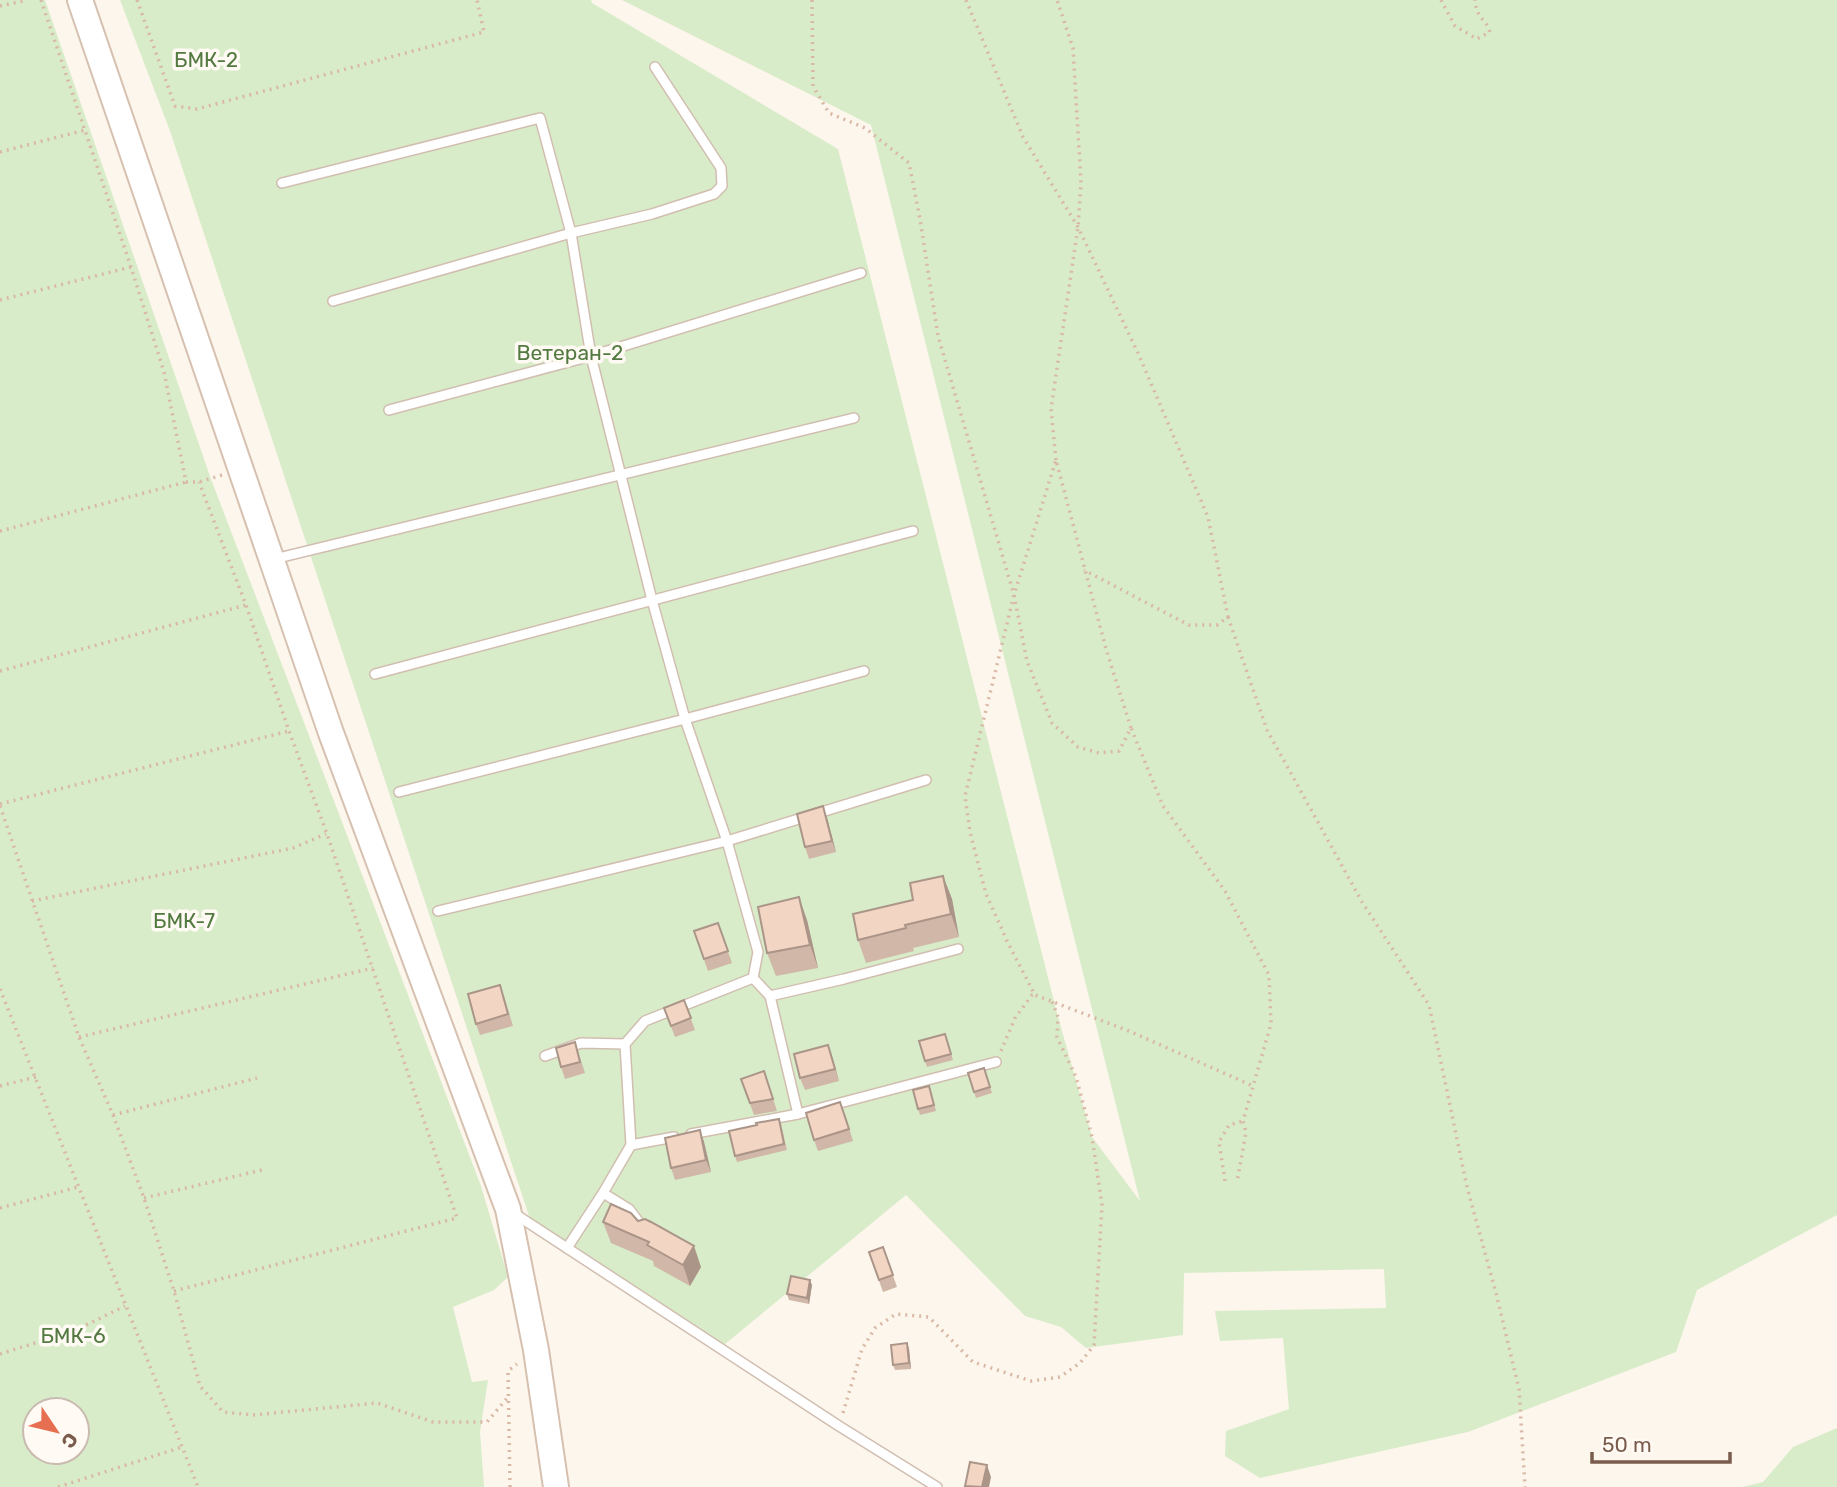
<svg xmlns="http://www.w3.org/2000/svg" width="1837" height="1487" viewBox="0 0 1837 1487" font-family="Rubik,sans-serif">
  <rect width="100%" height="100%" fill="#fdf6ec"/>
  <g fill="#d8ecc9" fill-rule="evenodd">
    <path d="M0,0H45L211,479L481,1186L508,1277L494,1290L453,1307L472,1382L488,1380L480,1432L484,1487H0ZM35,1410H77V1452H35Z"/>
    <path d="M120,0H591L592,3L838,149L1058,1017L1092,1137L1140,1201L871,125L622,0H1837V1215L1697,1290L1676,1352L1468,1432L1260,1478L1225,1456L1226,1431L1289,1409L1283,1338L1220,1341L1215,1311L1386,1308L1384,1269L1184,1273L1183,1335L1086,1348L1061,1327L1025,1316L906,1195L719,1349L535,1234L170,131Z"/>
    <path d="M1837,1428V1487H1742L1763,1482L1793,1447Z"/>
  </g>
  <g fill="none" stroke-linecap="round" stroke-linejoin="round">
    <defs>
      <g id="lane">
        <path d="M282,183L540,118L571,233L591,356L652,600L685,719L727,841L758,952L753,978L645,1021L625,1044L631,1145L603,1193L567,1248"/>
        <path d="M333,301L571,233L652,214L714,194L722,186L721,168L655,67"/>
        <path d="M389,410L591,356L861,273"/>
        <path d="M274,559L854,418"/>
        <path d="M375,674L913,531"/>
        <path d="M399,792L685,719L864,671"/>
        <path d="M438,911L727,841L926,780"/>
        <path d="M753,978L770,996L798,1114"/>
        <path d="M770,996L844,979L958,949"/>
        <path d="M545,1056L581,1043L625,1044"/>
        <path d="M691,1134L798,1114L996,1062"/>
        <path d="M631,1145L674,1137"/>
        <path d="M603,1193L629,1209L641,1225"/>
        <path d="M512,1212L839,1426L937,1487"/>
      </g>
      <path id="secondary" d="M80,0L331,733L508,1209L536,1350L556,1487"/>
    </defs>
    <use href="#lane" stroke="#d1beb0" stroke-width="12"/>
    <use href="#secondary" stroke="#d6c0b0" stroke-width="28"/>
    <g stroke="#d9b8a5" stroke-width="3.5" stroke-dasharray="2 5" stroke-linecap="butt">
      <path d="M41,0L131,267L164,372L186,482H199L222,475"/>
      <path d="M137,0L175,106L197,109L484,32L477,0"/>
      <path d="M812,0L813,86L829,113L865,128L909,163L920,219L938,336L1014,595L1027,661L1052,723L1078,747L1099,753L1119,751L1131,728L1163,806L1225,891L1269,975L1271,1024L1243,1121L1246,1132L1237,1182"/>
      <path d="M966,0L1023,137L1078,227L1138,353L1208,517L1228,617L1217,625H1189L1084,570"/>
      <path d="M1441,0L1455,26L1477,39L1490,32C1485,17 1477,20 1475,0"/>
      <path d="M0,6L27,0"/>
      <path d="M0,152L85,130"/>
      <path d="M0,300L131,267"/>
      <path d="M1056,460L1051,409L1078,227L1081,183L1073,48L1057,0"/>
      <path d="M0,531L186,482"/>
      <path d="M1228,617L1267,730L1362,902L1429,1005L1467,1187L1496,1293L1519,1389L1525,1487"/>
      <path d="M0,671L246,605"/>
      <path d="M1131,728L1106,649L1056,460L1014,595L965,796L970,832L986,894L1008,943L1035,995L1129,1031L1253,1086"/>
      <path d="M0,804L289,731"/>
      <path d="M0,806L79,1037L113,1115L144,1198L174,1291L200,1386L223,1412L253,1415L377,1403L433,1422H487L509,1396"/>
      <path d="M32,901L293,848L326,834"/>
      <path d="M0,989L198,1487"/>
      <path d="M79,1037L373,968"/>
      <path d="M1001,1051L1015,1018L1032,995H1035"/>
      <path d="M0,1086L36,1077"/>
      <path d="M113,1115L257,1078"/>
      <path d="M1225,1181L1219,1142L1229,1125L1243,1121"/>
      <path d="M144,1198L262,1170"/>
      <path d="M0,1208L78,1187"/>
      <path d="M174,1291L457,1218L327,834L289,731L246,605L199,482"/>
      <path d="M0,1354L76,1330L125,1306"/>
      <path d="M843,1413L862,1349L875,1328L896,1314L929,1317L973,1362L1031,1381L1060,1377L1080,1363L1094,1345L1102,1205L1092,1137L1076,1077L1057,1037L1058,1017L1052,1001"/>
      <path d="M58,1487L182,1447"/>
      <path d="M510,1487L508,1371L517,1364"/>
    </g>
    <use href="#lane" stroke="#fff" stroke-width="9"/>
    <use href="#secondary" stroke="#fff" stroke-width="24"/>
  </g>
  <g fill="#d1b7a8">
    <path d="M827,818L836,852L809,859L805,847Z"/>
    <path d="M943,876L952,899L959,937L913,948L914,951L866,963L858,940L913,900Z"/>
    <path d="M807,920L818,968L776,976L767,953Z"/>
    <path d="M718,923L732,963L708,971L694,931Z"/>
    <path d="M504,996L513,1026L480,1035L476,1024Z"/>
    <path d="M684,1000L695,1030L675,1037L664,1008Z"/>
    <path d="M947,1040L953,1060L927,1067L925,1061Z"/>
    <path d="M575,1042L585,1073L565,1079L561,1067Z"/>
    <path d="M828,1045L839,1081L805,1090L800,1078Z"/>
    <path d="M984,1068L992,1093L976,1098L968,1073Z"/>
    <path d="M764,1071L777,1111L754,1115L741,1079Z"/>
    <path d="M931,1092L936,1111L920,1115L918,1109Z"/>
    <path d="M845,1114L853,1141L818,1151L814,1140Z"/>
    <path d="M781,1124L787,1150L737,1162L735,1156Z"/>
    <path d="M700,1130L704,1142L711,1172L675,1180L671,1168Z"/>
    <path d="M638,1221L701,1267L690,1286L654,1266L653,1261L611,1243L603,1222Z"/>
    <path d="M883,1247L897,1287L883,1292L869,1252Z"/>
    <path d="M812,1285L809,1304L789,1300L787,1294Z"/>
    <path d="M907,1343L909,1349L911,1369L895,1370L893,1365Z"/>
  </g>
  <g fill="#aa9588">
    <path d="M823,806L827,818L836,852L832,841Z"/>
    <path d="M943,876L952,899L959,937L951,914Z"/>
    <path d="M799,897L807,920L818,968L810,945Z"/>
    <path d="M828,1045L832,1056L839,1081L835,1069Z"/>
    <path d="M700,1130L704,1142L711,1172L706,1160Z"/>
    <path d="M694,1246L701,1267L690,1286L683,1265Z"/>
    <path d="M810,1280L812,1285L809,1304L807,1298Z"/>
    <path d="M907,1343L909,1349L911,1369L909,1363Z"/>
    <path d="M987,1465L991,1477L989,1487H982Z"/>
  </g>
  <g fill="#f3d5c3" stroke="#aa9588" stroke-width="2">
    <path d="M823,806L832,841L805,847L797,814Z"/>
    <path d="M943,876L951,914L905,925L906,928L858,940L853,914L913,900L910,883Z"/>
    <path d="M799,897L810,945L767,953L758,907Z"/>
    <path d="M718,923L728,951L704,959L694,931Z"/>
    <path d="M500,985L508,1014L476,1024L468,994Z"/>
    <path d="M684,1000L691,1018L671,1026L664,1008Z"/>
    <path d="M945,1034L951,1054L925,1061L919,1041Z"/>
    <path d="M575,1042L580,1062L561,1067L556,1048Z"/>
    <path d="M828,1045L835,1069L800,1078L794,1054Z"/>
    <path d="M984,1068L990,1087L974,1092L968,1073Z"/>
    <path d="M764,1071L773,1099L750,1103L741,1079Z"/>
    <path d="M929,1086L934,1105L918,1109L913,1090Z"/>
    <path d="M840,1102L849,1129L814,1140L806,1113Z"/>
    <path d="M779,1119L784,1144L735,1156L729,1131L757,1125L756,1123Z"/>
    <path d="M700,1130L706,1160L671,1168L665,1138Z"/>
    <path d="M611,1204L631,1213L638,1221L645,1219L651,1222L694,1246L683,1265L647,1245L649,1242L603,1222Z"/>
    <path d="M883,1247L893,1275L879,1280L869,1252Z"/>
    <path d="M791,1276L810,1280L807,1298L787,1294Z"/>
    <path d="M907,1343L909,1363L893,1365L891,1345Z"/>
    <path d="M970,1462L987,1465L982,1487L965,1486Z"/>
  </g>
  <g text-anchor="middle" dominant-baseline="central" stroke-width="7" stroke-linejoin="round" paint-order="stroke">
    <g font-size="21" fill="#537a41" stroke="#fffaf3">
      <text x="206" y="59">БМК-2</text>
      <text x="570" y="352">Ветеран-2</text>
      <text x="184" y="920">БМК-7</text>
      <text x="73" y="1335">БМК-6</text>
    </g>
  </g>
  <g transform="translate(56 1431) rotate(125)"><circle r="33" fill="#fffaf3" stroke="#cabbb1" stroke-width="2"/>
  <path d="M0-5L12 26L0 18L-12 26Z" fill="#e76f51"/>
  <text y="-10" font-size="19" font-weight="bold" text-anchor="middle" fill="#7a5c4d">С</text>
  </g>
  <path d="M1592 1452v10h138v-10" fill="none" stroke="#7a5c4d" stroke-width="3.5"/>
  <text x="1602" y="1452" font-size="21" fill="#7a5c4d" stroke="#fffaf3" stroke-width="5" paint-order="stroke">50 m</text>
</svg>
